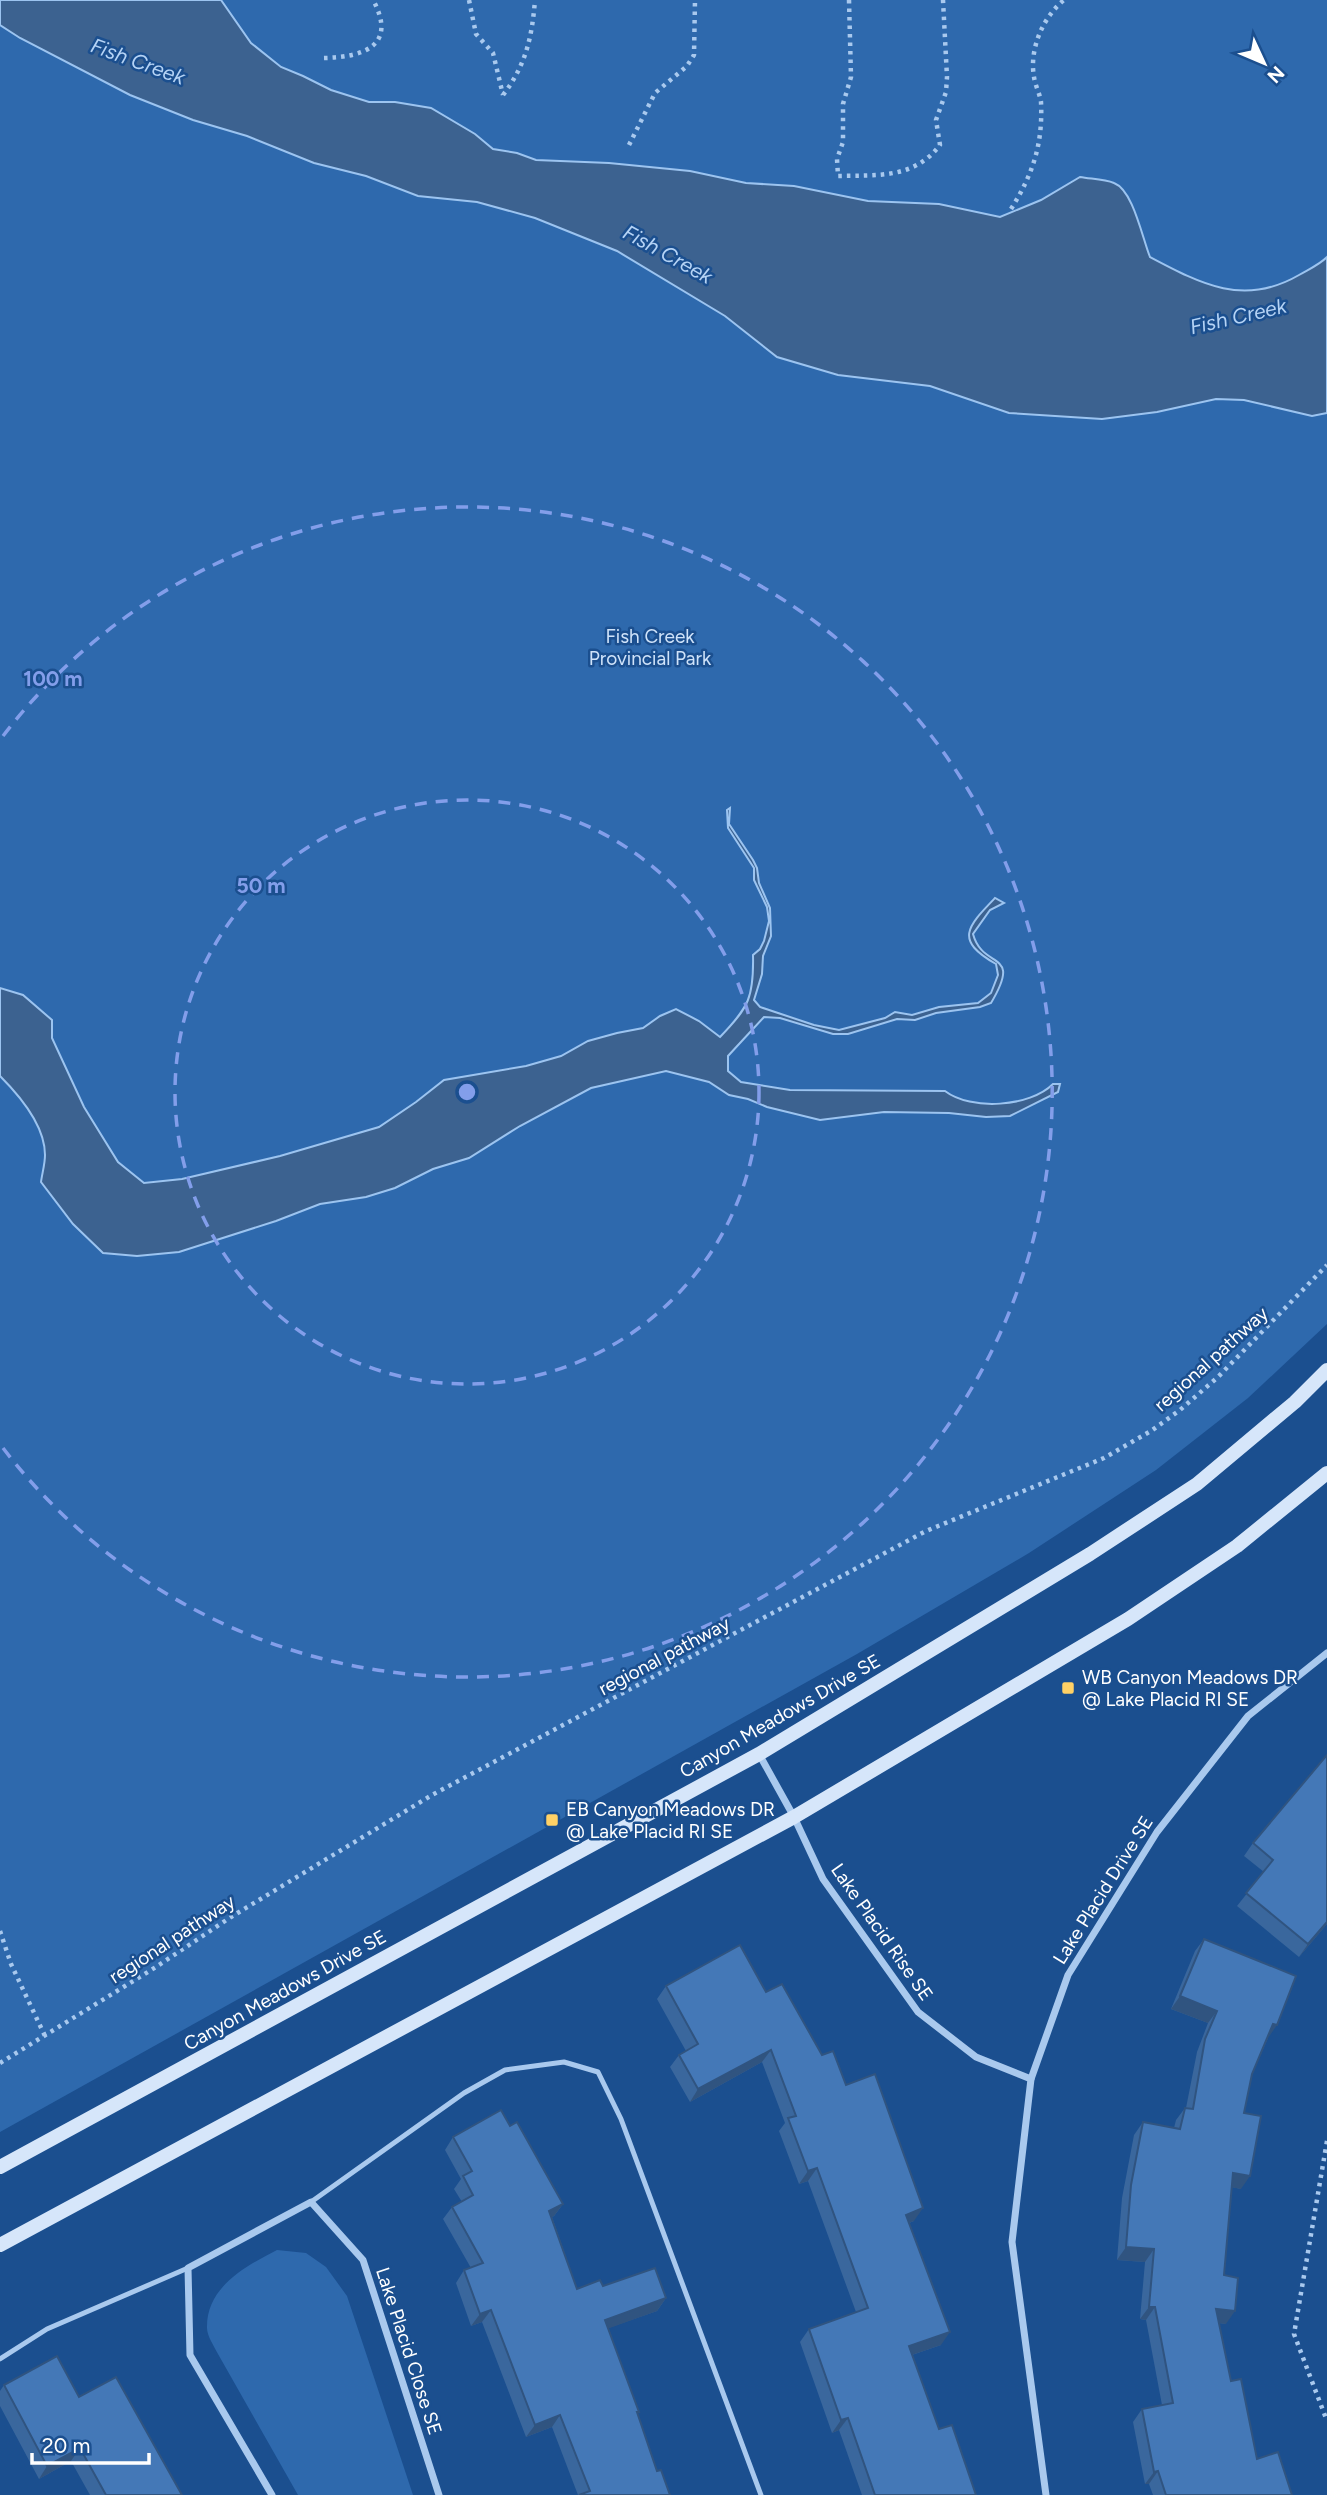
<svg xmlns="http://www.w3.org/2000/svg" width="1327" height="2495" viewBox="0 0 1327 2495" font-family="Figtree,sans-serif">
  <rect width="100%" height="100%" fill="#1b4f8f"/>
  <g fill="#2e69ad">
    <path d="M0,0H1327V1324L1248,1398L1156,1470L1029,1553L857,1654L0,2132Z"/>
    <path d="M277,2250L306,2253L326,2267L347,2296L413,2495H298L218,2354C214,2346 207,2336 207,2328C206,2287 246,2266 277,2250Z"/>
  </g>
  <g fill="#3c6290" stroke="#9cc4f0" stroke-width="2">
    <path d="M0,0H221L251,43L281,67L303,76L331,90L369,102H395L431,108L475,134L493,149L517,153L536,160L609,163L690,171L746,183L794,186L868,201L939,204L1000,217L1041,200L1080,177C1091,179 1104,179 1114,183C1133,190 1142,237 1150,257C1201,284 1244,307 1299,275C1309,269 1319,265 1327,257V413L1312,416L1244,400L1216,399L1157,412L1102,419L1009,413L930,386L838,375L777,357L725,316L617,251L535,218L477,202L418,196L366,176L314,163L247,136L193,120L130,95L20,38L0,25Z"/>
    <path d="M730,808L729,824L753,860L757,868L759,883L770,908L771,936L763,956L762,974L754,1000L760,1007L814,1025L839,1030L885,1018L895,1012L912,1015L939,1007L978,1003L991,993L998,975L996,964C954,940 967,927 995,898L1004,903L990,910L973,934C983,971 1023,949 991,1003L980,1007L936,1013L915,1020L897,1019L848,1034H833L780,1018L764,1017L728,1056V1071L741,1082L790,1090L945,1091C971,1111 1030,1107 1053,1084H1060L1058,1092L1010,1116L986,1117L949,1113L884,1112L820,1120L767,1107L748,1099L729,1095L709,1082L666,1071L591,1088L520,1126L469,1158L433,1169L395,1188L366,1197L320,1204L276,1221L179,1252L137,1256L103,1253L73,1224L41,1182C42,1174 45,1164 45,1155C45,1125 20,1096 0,1076V988L23,995L52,1020V1038L84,1107L118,1162L144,1183L182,1179L280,1156L379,1127L416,1102L444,1080L526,1066L561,1056L588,1041L617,1033L643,1028L660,1016L676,1009L699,1021L720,1037C749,1007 754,997 753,955L760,949L764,941L769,921L767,907L754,880V868L728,828L727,810Z"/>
  </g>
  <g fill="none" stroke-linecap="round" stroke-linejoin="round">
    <g stroke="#a9c9ee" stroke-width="4.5" stroke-dasharray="3.5 5" stroke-linecap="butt">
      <path d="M469,0L476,34L493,53L503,95"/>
      <path d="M849,0L851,77L843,104V142L837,159L838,176C877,175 914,179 940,145L936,120L946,92L947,77L943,0"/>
      <path d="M324,58C363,57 398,46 373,0"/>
      <path d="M503,95C526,65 532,37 535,0"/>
      <path d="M629,145L655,93L687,66L694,55L695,0"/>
      <path d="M1011,209C1033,174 1043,144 1041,102C1040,94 1035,85 1034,77C1029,49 1043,17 1064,0"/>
      <path d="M0,1931L11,1964L45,2036"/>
      <path d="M0,2063L156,1967L231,1917L432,1795L926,1531L1104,1458L1151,1431L1180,1410L1218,1377L1327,1265"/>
      <path d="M1327,2141L1294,2334L1327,2421"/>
    </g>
    <g stroke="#a9c9ee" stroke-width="5">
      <path d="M311,2202L464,2093L505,2070L564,2062L598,2072L621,2119L761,2495"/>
      <path d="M0,2359L47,2329L188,2268"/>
    </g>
    <g stroke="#a9c9ee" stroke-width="7">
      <path d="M759,1754L794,1817L823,1879L918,2012L976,2057L1031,2079"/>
      <path d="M272,2495L190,2355L188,2268L311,2202L363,2260L439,2495"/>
      <path d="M1046,2495L1012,2242L1031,2079L1068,1975L1157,1832L1248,1716L1327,1653"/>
    </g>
    <g stroke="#d6e6fa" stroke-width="14">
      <path d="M0,2167L759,1754L1090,1554L1197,1484L1295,1402L1327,1370"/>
      <path d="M0,2245L794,1817L1128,1619L1237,1546L1327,1473"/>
    </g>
  </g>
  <g fill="#3a679d">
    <path d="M1327,1755V1924L1299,1957L1237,1906L1264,1872L1244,1856L1253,1843Z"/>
    <path d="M1204,1939L1268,2038L1252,2074L1244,2113L1241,2189L1232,2187L1224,2275L1226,2324L1219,2323L1231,2381L1257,2459L1292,2495H1153L1149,2484H1145L1133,2422L1142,2409L1162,2405L1146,2320L1140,2319L1145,2262L1117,2260L1122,2198L1134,2135L1143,2122L1174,2128L1176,2120L1185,2108H1186L1197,2052L1208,2023L1171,2009L1195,1951Z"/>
    <path d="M666,1986L766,1992L846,2085L914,2221L909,2223L941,2345L912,2355L939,2429L976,2495H862L839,2430L832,2433L800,2342L809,2329L856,2312L808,2181L799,2184L779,2131L785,2123L762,2062L690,2102L670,2067L679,2055L686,2051L657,1999Z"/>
    <path d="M510,2126L563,2204L554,2216L552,2217L577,2289L603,2286L666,2298L657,2311L608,2328L657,2471L578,2495L552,2427L526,2437L482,2322L471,2326L456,2283L464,2270L471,2268L443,2219L452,2207L462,2202L454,2189L461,2179L445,2150L453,2137Z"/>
    <path d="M4,2385L79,2397L182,2495H90L71,2461L39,2479L0,2406V2391Z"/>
  </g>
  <g fill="#305480">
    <path d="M1327,1922V1924L1299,1957L1308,1944Z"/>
    <path d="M1180,1996L1217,2011L1208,2023L1171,2009Z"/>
    <path d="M1273,2024L1277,2025L1268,2038Z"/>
    <path d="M771,2050L762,2062L690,2102L698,2089Z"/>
    <path d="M817,2168L808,2181L799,2184L808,2171Z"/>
    <path d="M1233,2173L1250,2176L1241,2189L1224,2186Z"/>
    <path d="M563,2204L554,2216L541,2223L549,2211Z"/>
    <path d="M923,2208L914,2221L897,2227L906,2215Z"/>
    <path d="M1126,2247L1154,2249L1145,2262L1117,2260Z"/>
    <path d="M666,2298L657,2311L596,2333L605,2320Z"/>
    <path d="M1149,2307H1155L1146,2320L1140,2319Z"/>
    <path d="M1216,2309L1235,2311L1226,2324L1207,2322Z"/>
    <path d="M491,2310L482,2322L471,2326L480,2314Z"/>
    <path d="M950,2332L941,2345L900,2359L909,2346Z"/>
    <path d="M560,2415L552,2427L526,2437L535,2425Z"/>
    <path d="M848,2418L839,2430L832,2433L841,2420Z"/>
    <path d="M80,2448L71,2461L39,2479L47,2466Z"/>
    <path d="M1158,2471L1149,2484H1145L1154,2472Z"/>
  </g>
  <g fill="#4478b7" stroke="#305480" stroke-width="2">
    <path d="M1327,1755V1922L1308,1944L1246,1893L1273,1860L1253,1843Z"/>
    <path d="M1204,1939L1296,1976L1277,2025L1273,2024L1252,2074L1244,2113L1261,2116L1250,2176L1233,2173L1224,2275L1238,2278L1235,2311L1216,2309L1231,2381L1241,2379L1257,2459L1278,2452L1292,2495H1166L1158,2471L1154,2472L1142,2409L1173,2403L1155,2307H1149L1154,2249L1126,2247L1131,2185L1143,2122L1180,2129L1185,2108L1193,2109L1205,2039L1217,2011L1180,1996Z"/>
    <path d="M740,1945L766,1992L782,1984L822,2055L833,2051L846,2085L875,2074L923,2208L906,2215L950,2332L909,2346L939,2429L952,2425L976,2495H875L848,2418L841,2420L809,2329L868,2308L817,2168L808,2171L788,2118L796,2116L771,2050L698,2089L679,2055L698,2044L666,1986Z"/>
    <path d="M501,2110L510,2126L517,2122L563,2204L549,2211L577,2289L600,2280L603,2286L655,2268L666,2298L605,2320L639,2412H637L657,2471L661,2470L670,2495H579L590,2491L560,2415L535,2425L491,2310L480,2314L464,2270L483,2263L452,2207L473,2195L463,2176L472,2171L453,2137Z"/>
    <path d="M57,2356L79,2397L116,2377L182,2495H106L80,2448L47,2466L4,2385Z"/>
  </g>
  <g fill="none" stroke="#839eea" stroke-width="3.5" stroke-dasharray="12 9">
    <circle cx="467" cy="1092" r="292"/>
    <path d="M3 736A585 585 0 1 1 3 1448"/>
  </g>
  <g fill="#ffd166" stroke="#1b4f8f" stroke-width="2.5">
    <rect x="1061" y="1681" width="14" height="14" rx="3.5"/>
    <rect x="545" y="1813" width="14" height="14" rx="3.5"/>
  </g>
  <g text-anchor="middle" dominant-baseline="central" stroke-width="5" stroke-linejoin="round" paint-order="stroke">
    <g font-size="19" fill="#cfe3fa" stroke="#1b4f8f">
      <text x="650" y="636">Fish Creek<tspan x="650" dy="22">Provincial Park</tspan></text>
    </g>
    <g font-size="19" fill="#fff" stroke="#1b4f8f">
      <text transform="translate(1211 1359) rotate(-42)">regional pathway</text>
      <text transform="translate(664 1656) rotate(-28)">regional pathway</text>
      <text transform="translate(780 1716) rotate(-30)">Canyon Meadows Drive SE</text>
      <text transform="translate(1103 1890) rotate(-58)">Lake Placid Drive SE</text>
      <text transform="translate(882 1932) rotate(55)">Lake Placid Rise SE</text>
      <text transform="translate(172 1939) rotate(-33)">regional pathway</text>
      <text transform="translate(285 1990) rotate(-29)">Canyon Meadows Drive SE</text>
      <text transform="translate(409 2351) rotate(72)">Lake Placid Close SE</text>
    </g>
    <g font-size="19" fill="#fff" stroke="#1b4f8f" text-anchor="start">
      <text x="1082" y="1677">WB Canyon Meadows DR<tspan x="1082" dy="22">@ Lake Placid RI SE</tspan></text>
      <text x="566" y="1809">EB Canyon Meadows DR<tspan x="566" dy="22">@ Lake Placid RI SE</tspan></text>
    </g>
    <g font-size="21" font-style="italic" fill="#b5d3f5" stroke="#1b4f8f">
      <text transform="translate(138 61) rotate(20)">Fish Creek</text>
      <text transform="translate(668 254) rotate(29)">Fish Creek</text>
      <text transform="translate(1238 316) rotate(-13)">Fish Creek</text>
    </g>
  </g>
  <circle cx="467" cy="1092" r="10" fill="#839eea" stroke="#1b4f8f" stroke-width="3.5"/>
  <g font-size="21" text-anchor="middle" font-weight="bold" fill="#839eea" stroke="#1b4f8f" stroke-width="5" stroke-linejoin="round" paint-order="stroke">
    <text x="53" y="686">100 m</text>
    <text x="261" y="893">50 m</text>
  </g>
  <g transform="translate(1264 63) rotate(134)" stroke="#1b4f8f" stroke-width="5" paint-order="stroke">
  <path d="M0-5L12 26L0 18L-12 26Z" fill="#ffffff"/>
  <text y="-10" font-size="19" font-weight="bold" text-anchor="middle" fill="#ffffff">N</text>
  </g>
  <path d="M32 2453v10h117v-10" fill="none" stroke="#ffffff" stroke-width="3.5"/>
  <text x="42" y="2453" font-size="21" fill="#ffffff" stroke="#1b4f8f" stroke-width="5" paint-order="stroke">20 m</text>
</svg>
